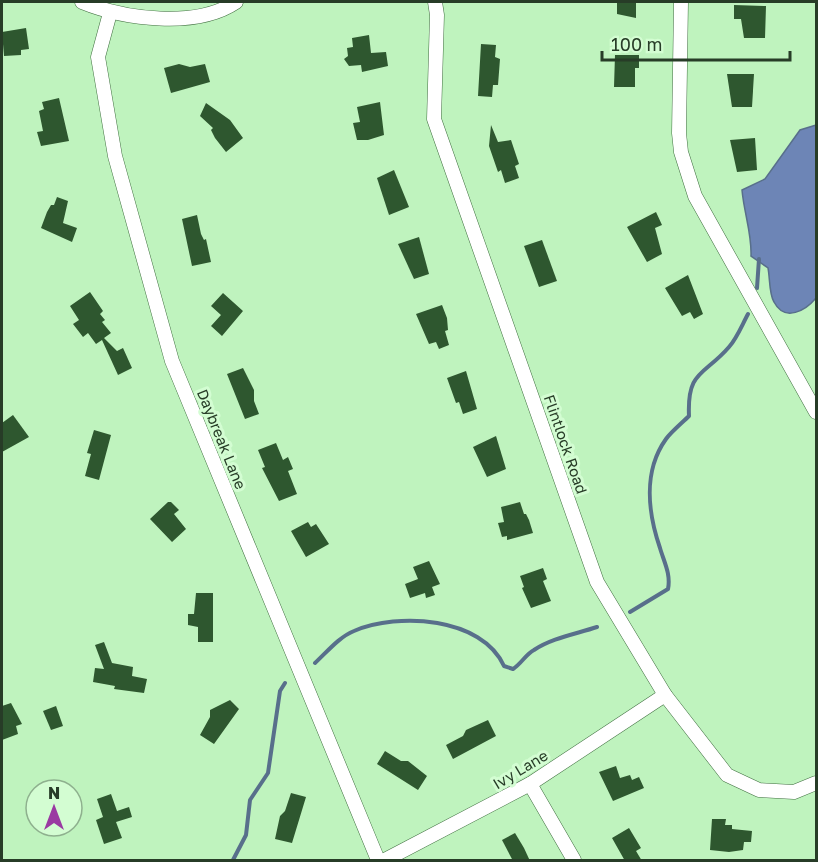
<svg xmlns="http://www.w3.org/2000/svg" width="818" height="862" viewBox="0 0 818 862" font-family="'Golos Text',sans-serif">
  <rect width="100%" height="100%" fill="#bff3be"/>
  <path fill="#6d85b6" stroke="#586f8b" stroke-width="1.5" d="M816,125V298C806,310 785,323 774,302C769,294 770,278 768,268L751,256C752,234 744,213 742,190L765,179L800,130Z"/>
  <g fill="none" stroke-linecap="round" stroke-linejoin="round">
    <g stroke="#586f8b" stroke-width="4">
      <path d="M757,288L759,259"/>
      <path d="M630,612L668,589C671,574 664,562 660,548C648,513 643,471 666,439C672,431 682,423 689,416C687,370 704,376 729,347C737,338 742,325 748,314"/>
      <path d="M315,663C327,652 339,637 354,631C398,612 482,617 504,666L513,669C522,663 526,654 534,650C552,638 576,634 597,627"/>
      <path d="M233,860L246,835L250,800L268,773L280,691L285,683"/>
    </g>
  </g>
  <g fill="#2e572f">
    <path d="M617,2H636V18L617,14Z"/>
    <path d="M734,5L766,6L765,38H744L741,19H734Z"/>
    <path d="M26,28L29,49L21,50V55L4,56L2,32Z"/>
    <path d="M369,35L371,53L386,52L388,66L362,72L361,65L349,66L344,59L348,56L347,48L353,47L352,38Z"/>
    <path d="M481,44L496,45L495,57L500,59L498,85H493L492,97L478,96Z"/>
    <path d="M615,55H639V68H635V87H614Z"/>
    <path d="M179,64L190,67L205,64L210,82L171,93L164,68Z"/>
    <path d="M727,74H754L752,107H732Z"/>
    <path d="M59,98L69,141L41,146L37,132L43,131L39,111L44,109L42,102Z"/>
    <path d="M380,102L384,135L368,140H357L353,123L360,122L357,107Z"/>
    <path d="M206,103L230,120L243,138L226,152L215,138L211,130L213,128L200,116Z"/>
    <path d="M491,125L498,142L511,140L519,164L515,166L519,178L505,183L501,170L498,172L489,146Z"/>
    <path d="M755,138L757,170L737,172L730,140Z"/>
    <path d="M394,170L409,207L389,215L377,178Z"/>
    <path d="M57,197L68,201L63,223L77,228L72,242L41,228L47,212L51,205H54Z"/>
    <path d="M656,212L662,225L655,228L662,254L647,262L627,227Z"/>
    <path d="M197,215L201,234L204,240L206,239L211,262L192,266L182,219Z"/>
    <path d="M419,237L429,274L414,279L398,244Z"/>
    <path d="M542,240L557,281L539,287L524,246Z"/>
    <path d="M688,275L703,314L694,319L690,312L682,316L665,288Z"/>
    <path d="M90,292L103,311L100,314L105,320L102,322L111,333L104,338L117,351L123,348L132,368L118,375L102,340L96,344L88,333L83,337L73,324L79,320L70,306Z"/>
    <path d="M223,293L243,311L222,336L211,326L221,315L211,306Z"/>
    <path d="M442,305L447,318L448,330L445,331L449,345L439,349L436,342L429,344L416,314Z"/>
    <path d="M243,368L254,390V401L259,414L245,419L227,374Z"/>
    <path d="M466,371L477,409L463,414L459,402L456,403L447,378Z"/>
    <path d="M13,415L29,437L2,452V423Z"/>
    <path d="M94,430L111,435L99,480L85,476L91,454L87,453Z"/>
    <path d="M496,436L506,469L487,477L473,447Z"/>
    <path d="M276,443L283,460L288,457L293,469L288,471L297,494L279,501L262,468L265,467L258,450Z"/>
    <path d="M168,502H171L179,510L174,514L186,529L172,542L150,519Z"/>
    <path d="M520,502L524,514H526L529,520L533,533L507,540V536L502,537L498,523L504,522L501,507Z"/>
    <path d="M308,522L311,527L316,524L329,544L306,557L291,531Z"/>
    <path d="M429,561L440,584L432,587L435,595L426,598L425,593L410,598L405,584L418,579L413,567Z"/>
    <path d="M543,568L547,579L543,581L551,601L531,608L522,588L524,587L520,576Z"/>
    <path d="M196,593H213V642H198V627L188,625V614H194Z"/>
    <path d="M104,642L112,663L133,667L132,676L147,679L144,693L114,689L115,686L93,682L95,668L104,669L95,645Z"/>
    <path d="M230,700L239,709L214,744L200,735L210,717V710Z"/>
    <path d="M11,703L22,724L16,726L18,734L2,740V706Z"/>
    <path d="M56,706L63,726L51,730L43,711Z"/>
    <path d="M488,720L496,736L453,759L446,745L463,736L466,730Z"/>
    <path d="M385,751L401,761H408L427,776L418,790L377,764Z"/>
    <path d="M616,766L620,778L630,775L632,780L639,777L644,788L613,801L599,772Z"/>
    <path d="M291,793L306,797L292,843L275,839L280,816L285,811Z"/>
    <path d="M111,794L117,811L129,807L132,817L116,822L122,838L104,844L96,820L103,817L97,799Z"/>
    <path d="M712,819H726L725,825H732V829L752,831L751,842H744L743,850L729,852L710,850Z"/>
    <path d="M629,828L641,848L636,851L642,861H625L612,838Z"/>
    <path d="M515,833L524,848L530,861H513L502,840Z"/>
  </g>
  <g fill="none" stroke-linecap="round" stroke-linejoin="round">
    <defs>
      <g id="street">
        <path d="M82,2C124,19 196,29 236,2"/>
        <path d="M435,2L437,15L434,119L597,582L665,695L727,775L759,790L794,792L816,783"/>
        <path d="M681,2L679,133L681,152L695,196L816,412"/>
        <path d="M110,13L98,57L115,156L172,361L378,860"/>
        <path d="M530,784L574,860"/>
        <path d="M385,860L530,784L665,695"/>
      </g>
    </defs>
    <use href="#street" stroke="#406f40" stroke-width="15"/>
    <use href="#street" stroke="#fff" stroke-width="14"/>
  </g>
  <g text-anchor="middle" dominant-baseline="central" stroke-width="6" stroke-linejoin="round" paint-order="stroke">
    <g font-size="15" fill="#273c27" stroke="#d3fdd2">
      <text transform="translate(222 439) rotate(68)">Daybreak Lane</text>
      <text transform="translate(566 444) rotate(71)">Flintlock Road</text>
      <text transform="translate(520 769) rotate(-31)">Ivy Lane</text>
    </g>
  </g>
  <rect width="818" height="862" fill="none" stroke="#273c27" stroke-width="6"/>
  <g transform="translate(54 808)"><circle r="28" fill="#d3fdd2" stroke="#8eb08e" stroke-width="1.5"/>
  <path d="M0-4.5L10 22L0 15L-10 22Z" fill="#9a3aa2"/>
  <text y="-9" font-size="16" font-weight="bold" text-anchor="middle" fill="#273c27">N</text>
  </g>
  <path d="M602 51v9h188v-9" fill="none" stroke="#273c27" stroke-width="3"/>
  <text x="611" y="51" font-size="18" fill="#273c27" stroke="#d3fdd2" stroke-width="4.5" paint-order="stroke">100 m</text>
</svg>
